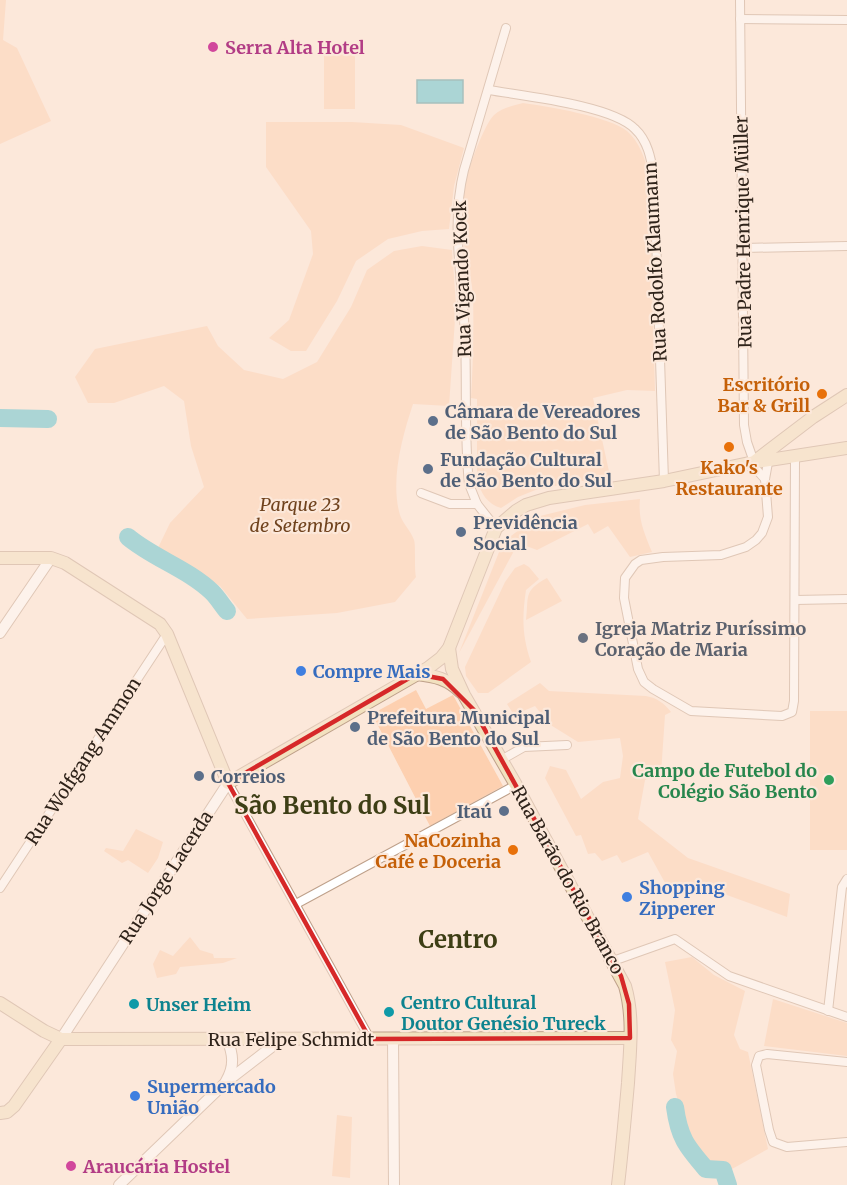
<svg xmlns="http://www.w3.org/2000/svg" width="847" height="1185" viewBox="0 0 847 1185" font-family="Merriweather,serif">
  <rect width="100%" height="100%" fill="#fce8da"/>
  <g fill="#fdd0b0">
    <path d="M0,0H6L3,40L17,48L51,121L0,144Z"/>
    <rect x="324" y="54" width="31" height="55"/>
    <path d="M523,103C546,106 611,117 627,131C639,141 646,160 649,176L655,391L627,390L593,398L610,476L538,489L518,497L501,508C487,504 481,493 477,480V399L471,398C473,364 474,331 473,297C471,266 459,236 460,205C461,188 482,127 494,115C503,107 513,106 523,103Z"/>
    <path d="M266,122H352L401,125L464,148L454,186L449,229L422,231L388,239L356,261L337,301L306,351H291L269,338L289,320L313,254L311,231L266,167Z"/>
    <path d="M422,246L452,250L456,305L449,406L413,404C402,437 390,481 400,515C403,524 411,531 414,540C416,545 414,568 416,577L395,602L337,613L247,619L220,586L157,550L170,523L204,487L191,446L184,401L164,386L114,403H88L75,377L95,349L207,326L218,346L244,370L283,379L317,362L351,307L367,270L394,251Z"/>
    <path d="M640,499C638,519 644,533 652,552L630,557L608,526L594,534L588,524L537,550L507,539L536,517L585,505Z"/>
    <path d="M503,542L515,549L459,653Z"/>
    <path d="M524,564L529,567L539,579L526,590C522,617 522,636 531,662L488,693H478L466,676L465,667L505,582L515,568Z"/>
    <path d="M547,578L562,601L526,620C529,596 523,591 547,578Z"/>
    <path d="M540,683L549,691L646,696C657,698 664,703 671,712L665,715L661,774L645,780L638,819L688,858L790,894L787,917L705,887L674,899L648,852L622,863L617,855L602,861L595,853L588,854L581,835L576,836L545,778L550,766L566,770L581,799L603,782L620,778L623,756L620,738L578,742L549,724L535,706L514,715L507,704Z"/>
    <path d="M416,690L426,709L453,695L503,786L430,826L372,714Z"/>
    <rect x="810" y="711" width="37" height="139"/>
    <path d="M136,829L163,842L158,858L148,873L128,860L122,863L104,851L106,848L123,851Z"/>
    <path d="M190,937L200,950L213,954L214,958H237L223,963L180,967L176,974L157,978L153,964L160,950L173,956Z"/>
    <path d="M692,957L714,975L745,991L734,1035L740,1049L748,1052L768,1149L732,1169L725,1163H710L691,1142L676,1094L673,1074L677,1051L671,1040L675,1010L665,962Z"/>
    <path d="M773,999L847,1023V1056L764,1046Z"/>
    <path d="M337,1115L352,1117L350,1178L332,1176Z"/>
  </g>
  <rect fill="#4abece" stroke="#429098" stroke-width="1.5" x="417" y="80" width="46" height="23"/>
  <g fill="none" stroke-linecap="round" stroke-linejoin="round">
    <g stroke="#4abece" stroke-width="18">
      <path d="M0,418L48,419"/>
      <path d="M128,537C153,558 188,569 212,592C218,598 222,605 227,611"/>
      <path d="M675,1107C679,1137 686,1146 706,1169L723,1170L728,1185"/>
    </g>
    <defs>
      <g id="minor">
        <path d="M740,0L744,425L747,442L754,462"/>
        <path d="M740,19L847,20"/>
        <path d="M489,90C523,96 612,105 635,129C648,141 651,159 654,176L664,481"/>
        <path d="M744,248L847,246"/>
        <path d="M769,457L765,479L768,517L762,533L756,540L746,547L721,555L663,557L641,560L635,564L625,578L624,598L638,669L644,682L653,689L691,711L782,716L792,712L794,701L795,457"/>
        <path d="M745,465L756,469L765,479"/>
        <path d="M421,493L450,504H477"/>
        <path d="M496,528L477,504L469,484C464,435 467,386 465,338C463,280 450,226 464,170L506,28"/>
        <path d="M795,600L847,599"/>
        <path d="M501,760L524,747L567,745"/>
        <path d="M228,783L370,1039"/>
        <path d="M0,888L167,634"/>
        <path d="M296,904L516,785"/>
        <path d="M613,961L675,939L729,976L847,1017"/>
        <path d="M828,1011L842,887L847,879"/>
        <path d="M847,1062L767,1054L759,1056L756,1065L769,1130L773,1142L787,1147L847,1142"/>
      </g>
      <g id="tertiary">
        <path d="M0,633L51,558"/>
        <path d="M393,1038L394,1185"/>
        <path d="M61,1039L228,783"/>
        <path d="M226,1081C235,1066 233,1054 227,1039"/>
        <path d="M119,1185L226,1082L282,1039"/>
      </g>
      <g id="secondary">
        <path d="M756,462L847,448"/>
        <path d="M0,558H51L65,563L160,624L167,634L228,783L428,668L441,658L449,648L496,528L516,511L526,505L549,498L664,481L754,462L813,417L847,395"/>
        <path d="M449,648L452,669L464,695L516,785L625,986C634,1017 630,1050 628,1083C625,1117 622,1151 618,1185"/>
        <path d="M417,674C435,676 448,679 461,692"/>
        <path d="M0,1003L44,1031L61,1039L630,1038"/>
        <path d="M0,1113L7,1112L14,1106L61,1039"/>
      </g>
    </defs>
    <use href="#minor" stroke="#bea08a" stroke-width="10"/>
    <use href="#tertiary" stroke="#bea08a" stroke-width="12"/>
    <use href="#secondary" stroke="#bea08a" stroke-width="14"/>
    <use href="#minor" stroke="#fff" stroke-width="8"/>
    <use href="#tertiary" stroke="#fff" stroke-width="10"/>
    <use href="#secondary" stroke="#f2e1bf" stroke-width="12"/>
  </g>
  <path d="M0 0H847V1185H0ZM416,674L443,679L474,710L621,976L629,1004L630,1038L370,1039L228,783Z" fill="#fce8da" fill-opacity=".55" fill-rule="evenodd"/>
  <path fill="none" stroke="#d62828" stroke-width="4.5" stroke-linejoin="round" d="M416,674L443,679L474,710L621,976L629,1004L630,1038L370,1039L228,783Z"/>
  <g fill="#d1479c" stroke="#fce8da" stroke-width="2">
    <circle cx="213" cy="47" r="6"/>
    <circle cx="71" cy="1166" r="6"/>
  </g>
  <g fill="#e8710a" stroke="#fce8da" stroke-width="2">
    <circle cx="822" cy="394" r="6"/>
    <circle cx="729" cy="447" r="6"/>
    <circle cx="513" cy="850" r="6"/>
  </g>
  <g fill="#5c6f8a" stroke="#fce8da" stroke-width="2">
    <circle cx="433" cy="421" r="6"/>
    <circle cx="428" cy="469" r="6"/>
    <circle cx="461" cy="532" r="6"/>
    <circle cx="355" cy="727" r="6"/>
    <circle cx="199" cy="776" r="6"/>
    <circle cx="504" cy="811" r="6"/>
  </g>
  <circle fill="#6b7280" stroke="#fce8da" stroke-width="2" cx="583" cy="638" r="6"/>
  <g fill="#3f7fe0" stroke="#fce8da" stroke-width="2">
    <circle cx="301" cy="671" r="6"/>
    <circle cx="627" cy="897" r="6"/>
    <circle cx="135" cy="1096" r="6"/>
  </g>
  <circle fill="#2e9e5b" stroke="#fce8da" stroke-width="2" cx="829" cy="780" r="6"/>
  <g fill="#0f9aa8" stroke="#fce8da" stroke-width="2">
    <circle cx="134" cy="1004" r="6"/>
    <circle cx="389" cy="1012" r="6"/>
  </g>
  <g text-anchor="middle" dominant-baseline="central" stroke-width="4.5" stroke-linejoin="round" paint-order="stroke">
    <g font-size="18" font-weight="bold" fill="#b23c85" stroke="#fce8da" text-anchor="start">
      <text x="225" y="47">Serra Alta Hotel</text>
      <text x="83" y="1166">Araucária Hostel</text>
    </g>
    <g font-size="18" fill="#2f231a" stroke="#fce8da">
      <text transform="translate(743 232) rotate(-91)">Rua Padre Henrique Müller</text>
      <text transform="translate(655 262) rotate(-93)">Rua Rodolfo Klaumann</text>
      <text transform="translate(462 279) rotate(-92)">Rua Vigando Kock</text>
      <text transform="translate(83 761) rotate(-57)">Rua Wolfgang Ammon</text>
      <text transform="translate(166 877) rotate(-57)">Rua Jorge Lacerda</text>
      <text transform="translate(568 880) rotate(61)">Rua Barão do Rio Branco</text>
      <text x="291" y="1039">Rua Felipe Schmidt</text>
    </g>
    <g font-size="18" font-weight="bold" fill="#c56008" stroke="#fce8da" text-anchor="end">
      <text x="810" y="384">Escritório<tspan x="810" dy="21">Bar &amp; Grill</tspan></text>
      <text x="729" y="467" text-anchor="middle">Kako's<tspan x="729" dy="21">Restaurante</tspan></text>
      <text x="501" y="840">NaCozinha<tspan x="501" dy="21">Café e Doceria</tspan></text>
    </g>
    <g font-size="18" font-weight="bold" fill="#4e5e75" stroke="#fce8da" text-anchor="start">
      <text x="445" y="411">Câmara de Vereadores<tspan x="445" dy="21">de São Bento do Sul</tspan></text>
      <text x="440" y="459">Fundação Cultural<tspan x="440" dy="21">de São Bento do Sul</tspan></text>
      <text x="473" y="522">Previdência<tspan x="473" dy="21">Social</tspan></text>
      <text x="367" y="717">Prefeitura Municipal<tspan x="367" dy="21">de São Bento do Sul</tspan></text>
      <text x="211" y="776">Correios</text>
      <text x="492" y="811" text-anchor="end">Itaú</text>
    </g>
    <g font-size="18" font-style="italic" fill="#70431e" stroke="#fce8da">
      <text x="300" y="504">Parque 23<tspan x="300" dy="21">de Setembro</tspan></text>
    </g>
    <g font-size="18" font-weight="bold" fill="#5b616d" stroke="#fce8da" text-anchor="start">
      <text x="595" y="628">Igreja Matriz Puríssimo<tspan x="595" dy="21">Coração de Maria</tspan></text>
    </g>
    <g font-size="18" font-weight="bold" fill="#366cbe" stroke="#fce8da" text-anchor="start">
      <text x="313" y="671">Compre Mais</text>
      <text x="639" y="887">Shopping<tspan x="639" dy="21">Zipperer</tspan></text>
      <text x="147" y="1086">Supermercado<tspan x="147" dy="21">União</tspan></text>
    </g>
    <g font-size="18" font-weight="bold" fill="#27864d" stroke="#fce8da" text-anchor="end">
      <text x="817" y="770">Campo de Futebol do<tspan x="817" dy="21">Colégio São Bento</tspan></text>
    </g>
    <g font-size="18" font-weight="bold" fill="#0d838f" stroke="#fce8da" text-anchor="start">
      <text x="401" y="1002">Centro Cultural<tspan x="401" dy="21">Doutor Genésio Tureck</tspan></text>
      <text x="146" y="1004">Unser Heim</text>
    </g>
    <g font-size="24" font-weight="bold" fill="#3d3e15" stroke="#fce8da">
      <text x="332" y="805">São Bento do Sul</text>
      <text x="458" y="939">Centro</text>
    </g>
  </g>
</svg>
